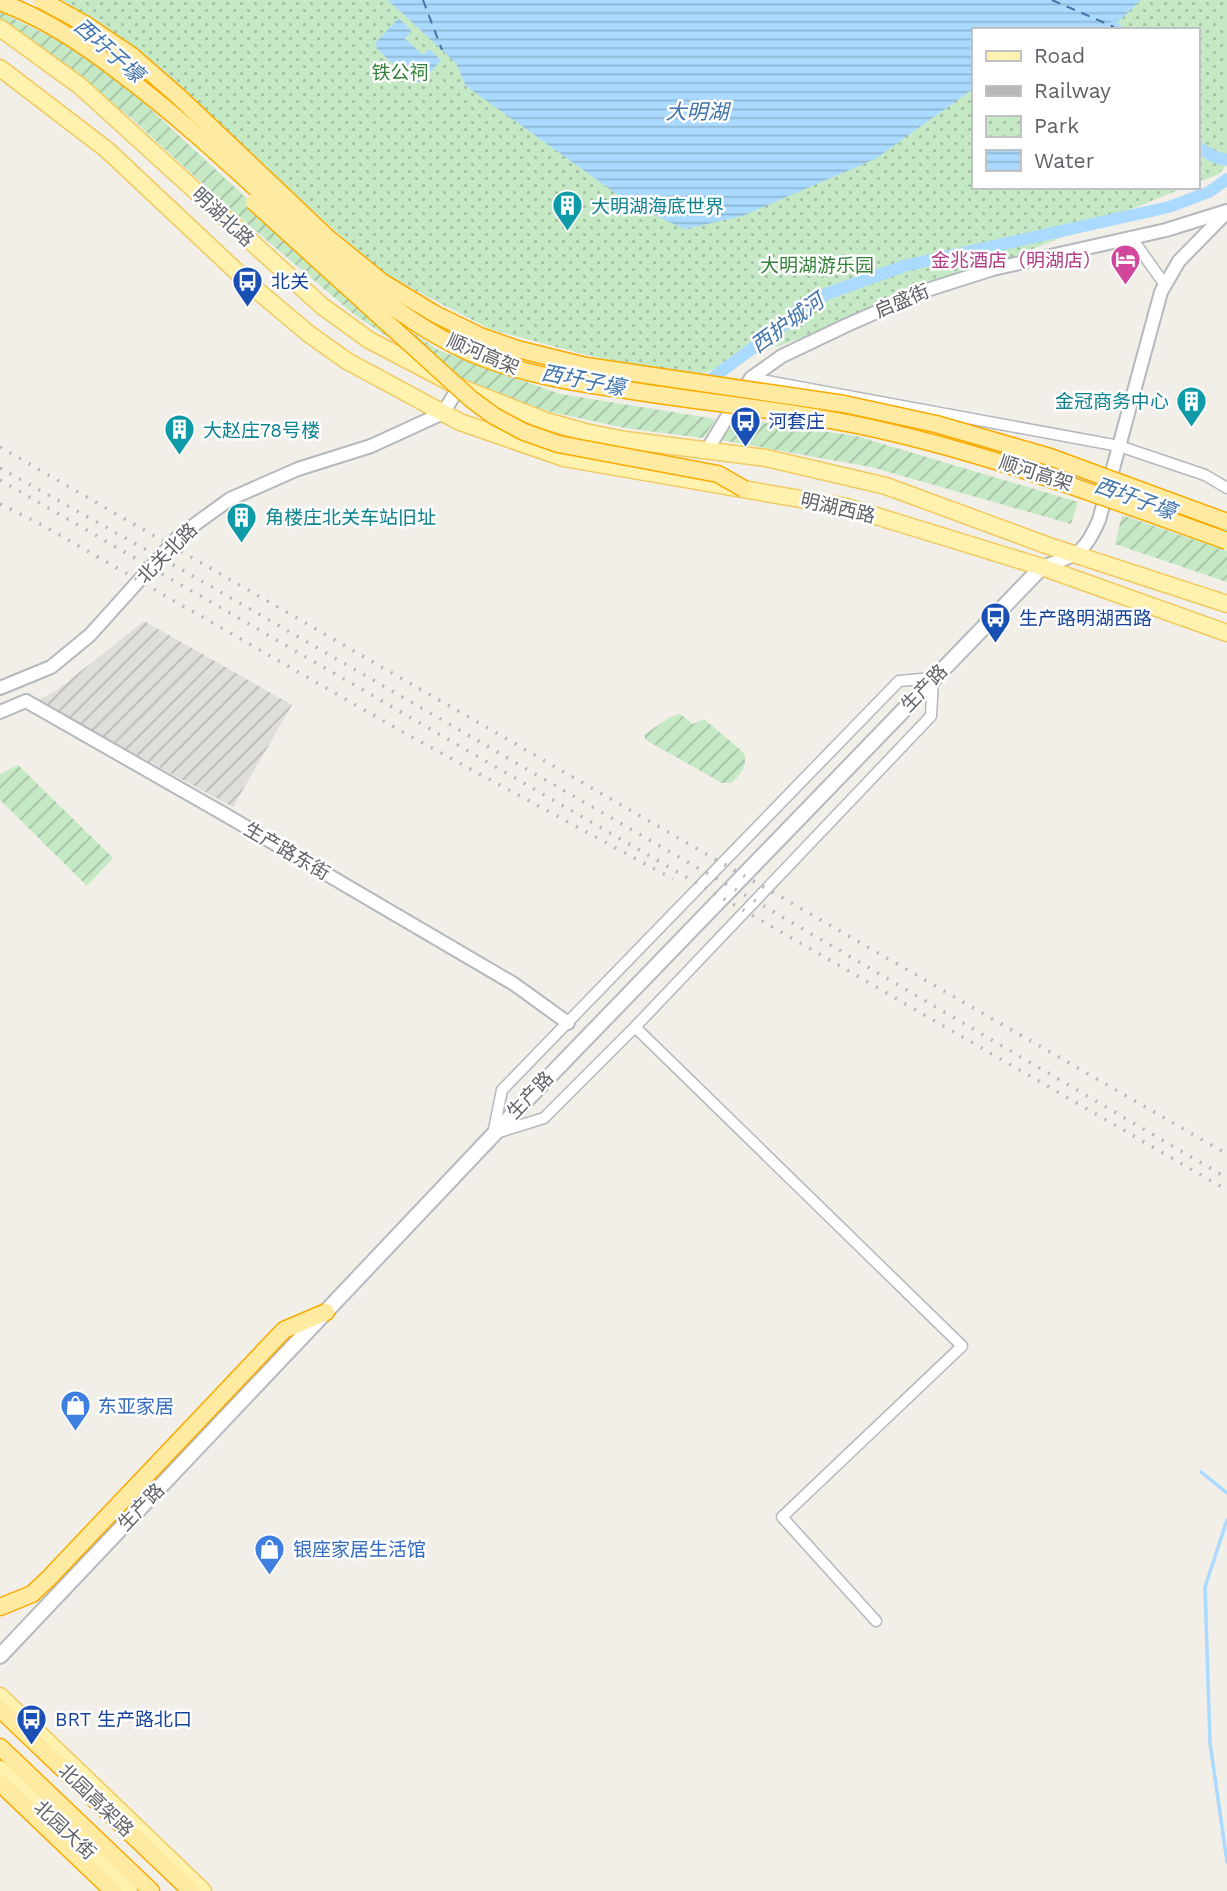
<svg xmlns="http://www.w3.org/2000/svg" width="1227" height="1891" viewBox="0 0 1227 1891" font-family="'Work Sans','Noto Sans SC',sans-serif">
  <defs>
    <pattern id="industrial-furrows" width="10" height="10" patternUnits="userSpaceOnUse" patternTransform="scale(1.75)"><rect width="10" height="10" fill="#e0deda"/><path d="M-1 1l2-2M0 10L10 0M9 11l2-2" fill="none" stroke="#b9b8b5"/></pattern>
    <pattern id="park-dots" width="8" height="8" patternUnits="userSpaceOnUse" patternTransform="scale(1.75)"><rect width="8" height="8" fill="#c5e8c5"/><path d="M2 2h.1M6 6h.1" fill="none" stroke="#a3c0a4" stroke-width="1.8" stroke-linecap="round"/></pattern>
    <pattern id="garden-furrows" width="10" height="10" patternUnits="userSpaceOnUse" patternTransform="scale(1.75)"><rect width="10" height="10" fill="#c5e8c5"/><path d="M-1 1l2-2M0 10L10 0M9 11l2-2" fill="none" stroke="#a3c0a4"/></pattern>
    <pattern id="water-rules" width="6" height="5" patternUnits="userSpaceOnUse" patternTransform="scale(1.75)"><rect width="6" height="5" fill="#aadaff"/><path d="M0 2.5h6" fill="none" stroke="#8eb4d2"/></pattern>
  </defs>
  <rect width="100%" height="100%" fill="#f1efe8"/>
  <path fill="url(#industrial-furrows)" d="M144,621L292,705L233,807L37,701L57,690Z"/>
  <path fill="url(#park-dots)" d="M62,0H1227V164L1219,174L1197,183V30H973V187H1186L919,295L701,374L606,360L492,330L382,273L148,60L85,14Z"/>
  <g fill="url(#garden-furrows)">
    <path d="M0,12L68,45L132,92L326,272L438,350L560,394L716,419L703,438L625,428L538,409L432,366L356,316L231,210L130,117L0,19Z"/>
    <path d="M737,419L856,436L1078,502L1071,524L871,467L721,440Z"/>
    <path d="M1122,515L1227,551V582L1115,544Z"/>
    <path d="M680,714L693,724L704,719L744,753C748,766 740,774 732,783H722L646,740L644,735L670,717Z"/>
    <path d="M18,765L113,858L87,886L0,800V774Z"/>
  </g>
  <g fill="url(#water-rules)">
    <path d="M388,0H1141L1121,19L1104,30H973V89L875,159L742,216L685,229L632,205L466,86L456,63Z"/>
    <path d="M399,18L411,31L405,39L423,55L429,49L441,60L422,82H413L377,49L376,42Z"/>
  </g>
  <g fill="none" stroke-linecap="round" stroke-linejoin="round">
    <g stroke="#aadaff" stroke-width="3.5">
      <path d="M105,47L149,85"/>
      <path d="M960,443L1050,467L1103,486"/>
      <path d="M1111,489L1227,531"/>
      <path d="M1201,1472L1227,1493"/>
      <path d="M1227,1520L1205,1587L1210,1743L1227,1862"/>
    </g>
    <g stroke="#aadaff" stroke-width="12">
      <path d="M1114,27L1117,30"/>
      <path d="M1197,147L1215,157L1227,160"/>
      <path d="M678,396L704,384L826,294L904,266L1169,207L1209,192L1227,179"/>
    </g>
    <g stroke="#4174aa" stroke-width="2" stroke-dasharray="9 7" stroke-linecap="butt">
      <path d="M423,0L442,50"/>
      <path d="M1052,0L1114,27"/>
    </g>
    <defs>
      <g id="minor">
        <path d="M1131,237L1165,285"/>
        <path d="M751,378L1119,446L1205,475L1227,488"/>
        <path d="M933,678L931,716L635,1027L544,1118L493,1134L502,1090L899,681Z"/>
        <path d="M635,1027L962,1346L782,1517L876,1621"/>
      </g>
      <g id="tertiary">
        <path d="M707,450L751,378L782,356L847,325L927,290L993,269L1166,230L1227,211"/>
        <path d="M1042,567C1077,554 1084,555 1099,520L1161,292L1179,261L1227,212"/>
        <path d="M0,688L51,667L90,635L179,536L230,499L298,469L371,446L443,413L459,387"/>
        <path d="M0,712L26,701L224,814L514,984L568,1023"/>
      </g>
      <path id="secondary" d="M0,1656L512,1115L1042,567"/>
      <g id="primary">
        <path d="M0,28L80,86L322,306L369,340L459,387L546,421L585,432L625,440L766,458L886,486L1049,546L1227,604"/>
        <path d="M0,68L106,149L253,287L309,334L347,361L460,422L564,458L847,507L1042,567L1227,633"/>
        <path d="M0,1696L203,1891"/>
        <path d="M0,1769L129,1891"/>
      </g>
      <g id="trunk">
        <path d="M0,1607L32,1594L47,1580L284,1330L326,1312"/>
        <path d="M0,1709L191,1891"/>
        <path d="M0,1747L151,1891"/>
        <path d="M0,1783L113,1891"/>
      </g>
    </defs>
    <use href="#minor" stroke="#b5b8bc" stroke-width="13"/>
    <use href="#tertiary" stroke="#b5b8bc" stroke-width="16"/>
    <use href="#secondary" stroke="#b6babf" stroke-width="18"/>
    <use href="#primary" stroke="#f2c960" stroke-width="19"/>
    <use href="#trunk" stroke="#f9ab00" stroke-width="19"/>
    <use href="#minor" stroke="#fff" stroke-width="10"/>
    <use href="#tertiary" stroke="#fff" stroke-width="12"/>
    <use href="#secondary" stroke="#fff" stroke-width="14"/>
    <use href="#primary" stroke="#fff2af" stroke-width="16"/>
    <use href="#trunk" stroke="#feeaa1" stroke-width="16"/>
    <g stroke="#b6b7b8" stroke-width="3.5" stroke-dasharray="2 9" stroke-linecap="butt">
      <path d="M0,447L1227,1154"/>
      <path d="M0,468L186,572L762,905L1227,1178"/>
      <path d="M0,480L1227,1190"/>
      <path d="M0,504L42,525L408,735L673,879"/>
    </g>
    <defs>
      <g id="trunk-bridge">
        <path d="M41,0L83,23L132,56L179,97L328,238L382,282L435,314L480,336L517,349L586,366L844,404L936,424L1050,457L1227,522"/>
        <path d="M0,2C44,18 82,43 118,71C181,118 238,172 296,225C350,274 405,324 473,354C522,374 575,383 627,390C702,402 778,409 852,424C981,450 1103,497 1227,541"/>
        <path d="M254,202L471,399L494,416L524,432L558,444L718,474L744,489"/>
      </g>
    </defs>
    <use href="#trunk-bridge" stroke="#f9ab00" stroke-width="19" stroke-linecap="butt"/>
    <use href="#trunk-bridge" stroke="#feeaa1" stroke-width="16"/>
  </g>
  <defs>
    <symbol id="building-pin" viewBox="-11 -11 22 30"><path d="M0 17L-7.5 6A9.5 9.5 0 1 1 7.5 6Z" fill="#0f9aa8" stroke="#fff"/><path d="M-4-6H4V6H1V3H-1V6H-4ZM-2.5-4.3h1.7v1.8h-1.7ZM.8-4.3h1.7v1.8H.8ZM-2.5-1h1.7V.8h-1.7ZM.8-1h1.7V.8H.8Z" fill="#fff"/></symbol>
    <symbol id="hotel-pin" viewBox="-11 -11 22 30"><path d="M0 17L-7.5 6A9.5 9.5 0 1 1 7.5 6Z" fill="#d1479c" stroke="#fff"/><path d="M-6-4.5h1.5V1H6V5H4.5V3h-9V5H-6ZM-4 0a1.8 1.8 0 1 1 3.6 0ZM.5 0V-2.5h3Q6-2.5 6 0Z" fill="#fff"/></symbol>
    <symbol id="bus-pin" viewBox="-11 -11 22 30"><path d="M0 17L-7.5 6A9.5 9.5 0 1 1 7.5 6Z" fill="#1a4fb4" stroke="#fff"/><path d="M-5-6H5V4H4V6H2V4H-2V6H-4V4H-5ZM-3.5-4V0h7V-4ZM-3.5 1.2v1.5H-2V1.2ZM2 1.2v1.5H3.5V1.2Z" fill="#fff"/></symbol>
    <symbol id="shop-pin" viewBox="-11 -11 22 30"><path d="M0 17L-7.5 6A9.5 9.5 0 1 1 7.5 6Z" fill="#3f7fe0" stroke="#fff"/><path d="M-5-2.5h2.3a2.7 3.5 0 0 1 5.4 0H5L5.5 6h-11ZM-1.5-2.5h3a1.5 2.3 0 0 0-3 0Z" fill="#fff"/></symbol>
  </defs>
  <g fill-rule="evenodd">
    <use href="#building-pin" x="550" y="188" width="35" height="47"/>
    <use href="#hotel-pin" x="1108" y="242" width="35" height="47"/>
    <use href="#bus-pin" x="230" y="264" width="35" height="47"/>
    <use href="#building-pin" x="1174" y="384" width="35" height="47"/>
    <use href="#bus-pin" x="728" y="404" width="35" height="47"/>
    <use href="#building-pin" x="162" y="412" width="35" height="47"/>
    <use href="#building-pin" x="224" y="500" width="35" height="47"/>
    <use href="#bus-pin" x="978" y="600" width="35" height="47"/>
    <use href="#shop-pin" x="58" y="1388" width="35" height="47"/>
    <use href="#shop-pin" x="252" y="1532" width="35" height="47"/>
    <use href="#bus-pin" x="14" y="1702" width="35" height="47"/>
  </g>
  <g text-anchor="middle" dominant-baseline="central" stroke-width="5" stroke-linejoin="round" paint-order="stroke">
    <g font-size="19" fill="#348238" stroke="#fff">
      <text x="400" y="72">铁公祠</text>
      <text x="817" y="265">大明湖游乐园</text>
    </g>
    <g font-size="19" fill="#0d838f" stroke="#fff" text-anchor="start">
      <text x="591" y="206">大明湖海底世界</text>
      <text x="1169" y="401" text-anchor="end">金冠商务中心</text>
      <text x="203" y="430">大赵庄78号楼</text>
      <text x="265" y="517">角楼庄北关车站旧址</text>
    </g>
    <g font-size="19" fill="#5f6368" stroke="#fff">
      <text transform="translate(223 217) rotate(43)">明湖北路</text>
      <text transform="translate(902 301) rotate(-23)">启盛街</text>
      <text transform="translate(483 354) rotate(23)">顺河高架</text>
      <text transform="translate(1036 473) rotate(18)">顺河高架</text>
      <text transform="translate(838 508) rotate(13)">明湖西路</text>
      <text transform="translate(167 553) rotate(-45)">北关北路</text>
      <text transform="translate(924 688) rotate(-46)">生产路</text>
      <text transform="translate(287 851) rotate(30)">生产路东街</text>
      <text transform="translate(530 1095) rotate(-46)">生产路</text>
      <text transform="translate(141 1507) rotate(-46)">生产路</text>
      <text transform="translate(96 1800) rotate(44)">北园高架路</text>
      <text transform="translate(65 1830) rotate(43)">北园大街</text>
    </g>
    <g font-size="19" fill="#b23c85" stroke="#fff" text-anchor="end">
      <text x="1102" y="260">金兆酒店（明湖店）</text>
    </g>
    <g font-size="19" fill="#164399" stroke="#fff" text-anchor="start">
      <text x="271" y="281">北关</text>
      <text x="768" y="421">河套庄</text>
      <text x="1019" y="618">生产路明湖西路</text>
      <text x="55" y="1719">BRT 生产路北口</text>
    </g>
    <g font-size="19" fill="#366cbe" stroke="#fff" text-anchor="start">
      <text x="98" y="1406">东亚家居</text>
      <text x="293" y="1549">银座家居生活馆</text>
    </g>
    <g font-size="21" font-style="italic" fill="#4174aa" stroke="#fff">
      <text transform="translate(109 50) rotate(41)">西圩子壕</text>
      <text x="697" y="111">大明湖</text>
      <text transform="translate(787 323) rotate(-36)">西护城河</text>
      <text transform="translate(583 380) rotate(11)">西圩子壕</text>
      <text transform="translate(1135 498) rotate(20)">西圩子壕</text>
    </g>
  </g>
  <rect x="972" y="28" width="228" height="161" fill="#ffffff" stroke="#bfc1c3" stroke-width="2"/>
  <rect x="986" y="51" width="35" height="10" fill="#fff2af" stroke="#bfc1c3" stroke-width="2"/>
  <text x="1034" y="63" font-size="21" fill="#5f6368">Road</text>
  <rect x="986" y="86" width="35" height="10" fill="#b6b7b8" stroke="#bfc1c3" stroke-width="2"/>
  <text x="1034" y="98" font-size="21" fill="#5f6368">Railway</text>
  <rect x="986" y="116" width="35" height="21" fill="url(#park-dots)" stroke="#bfc1c3" stroke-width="2"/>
  <text x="1034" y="133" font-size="21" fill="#5f6368">Park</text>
  <rect x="986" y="150" width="35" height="21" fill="url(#water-rules)" stroke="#bfc1c3" stroke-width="2"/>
  <text x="1034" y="168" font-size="21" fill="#5f6368">Water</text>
</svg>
